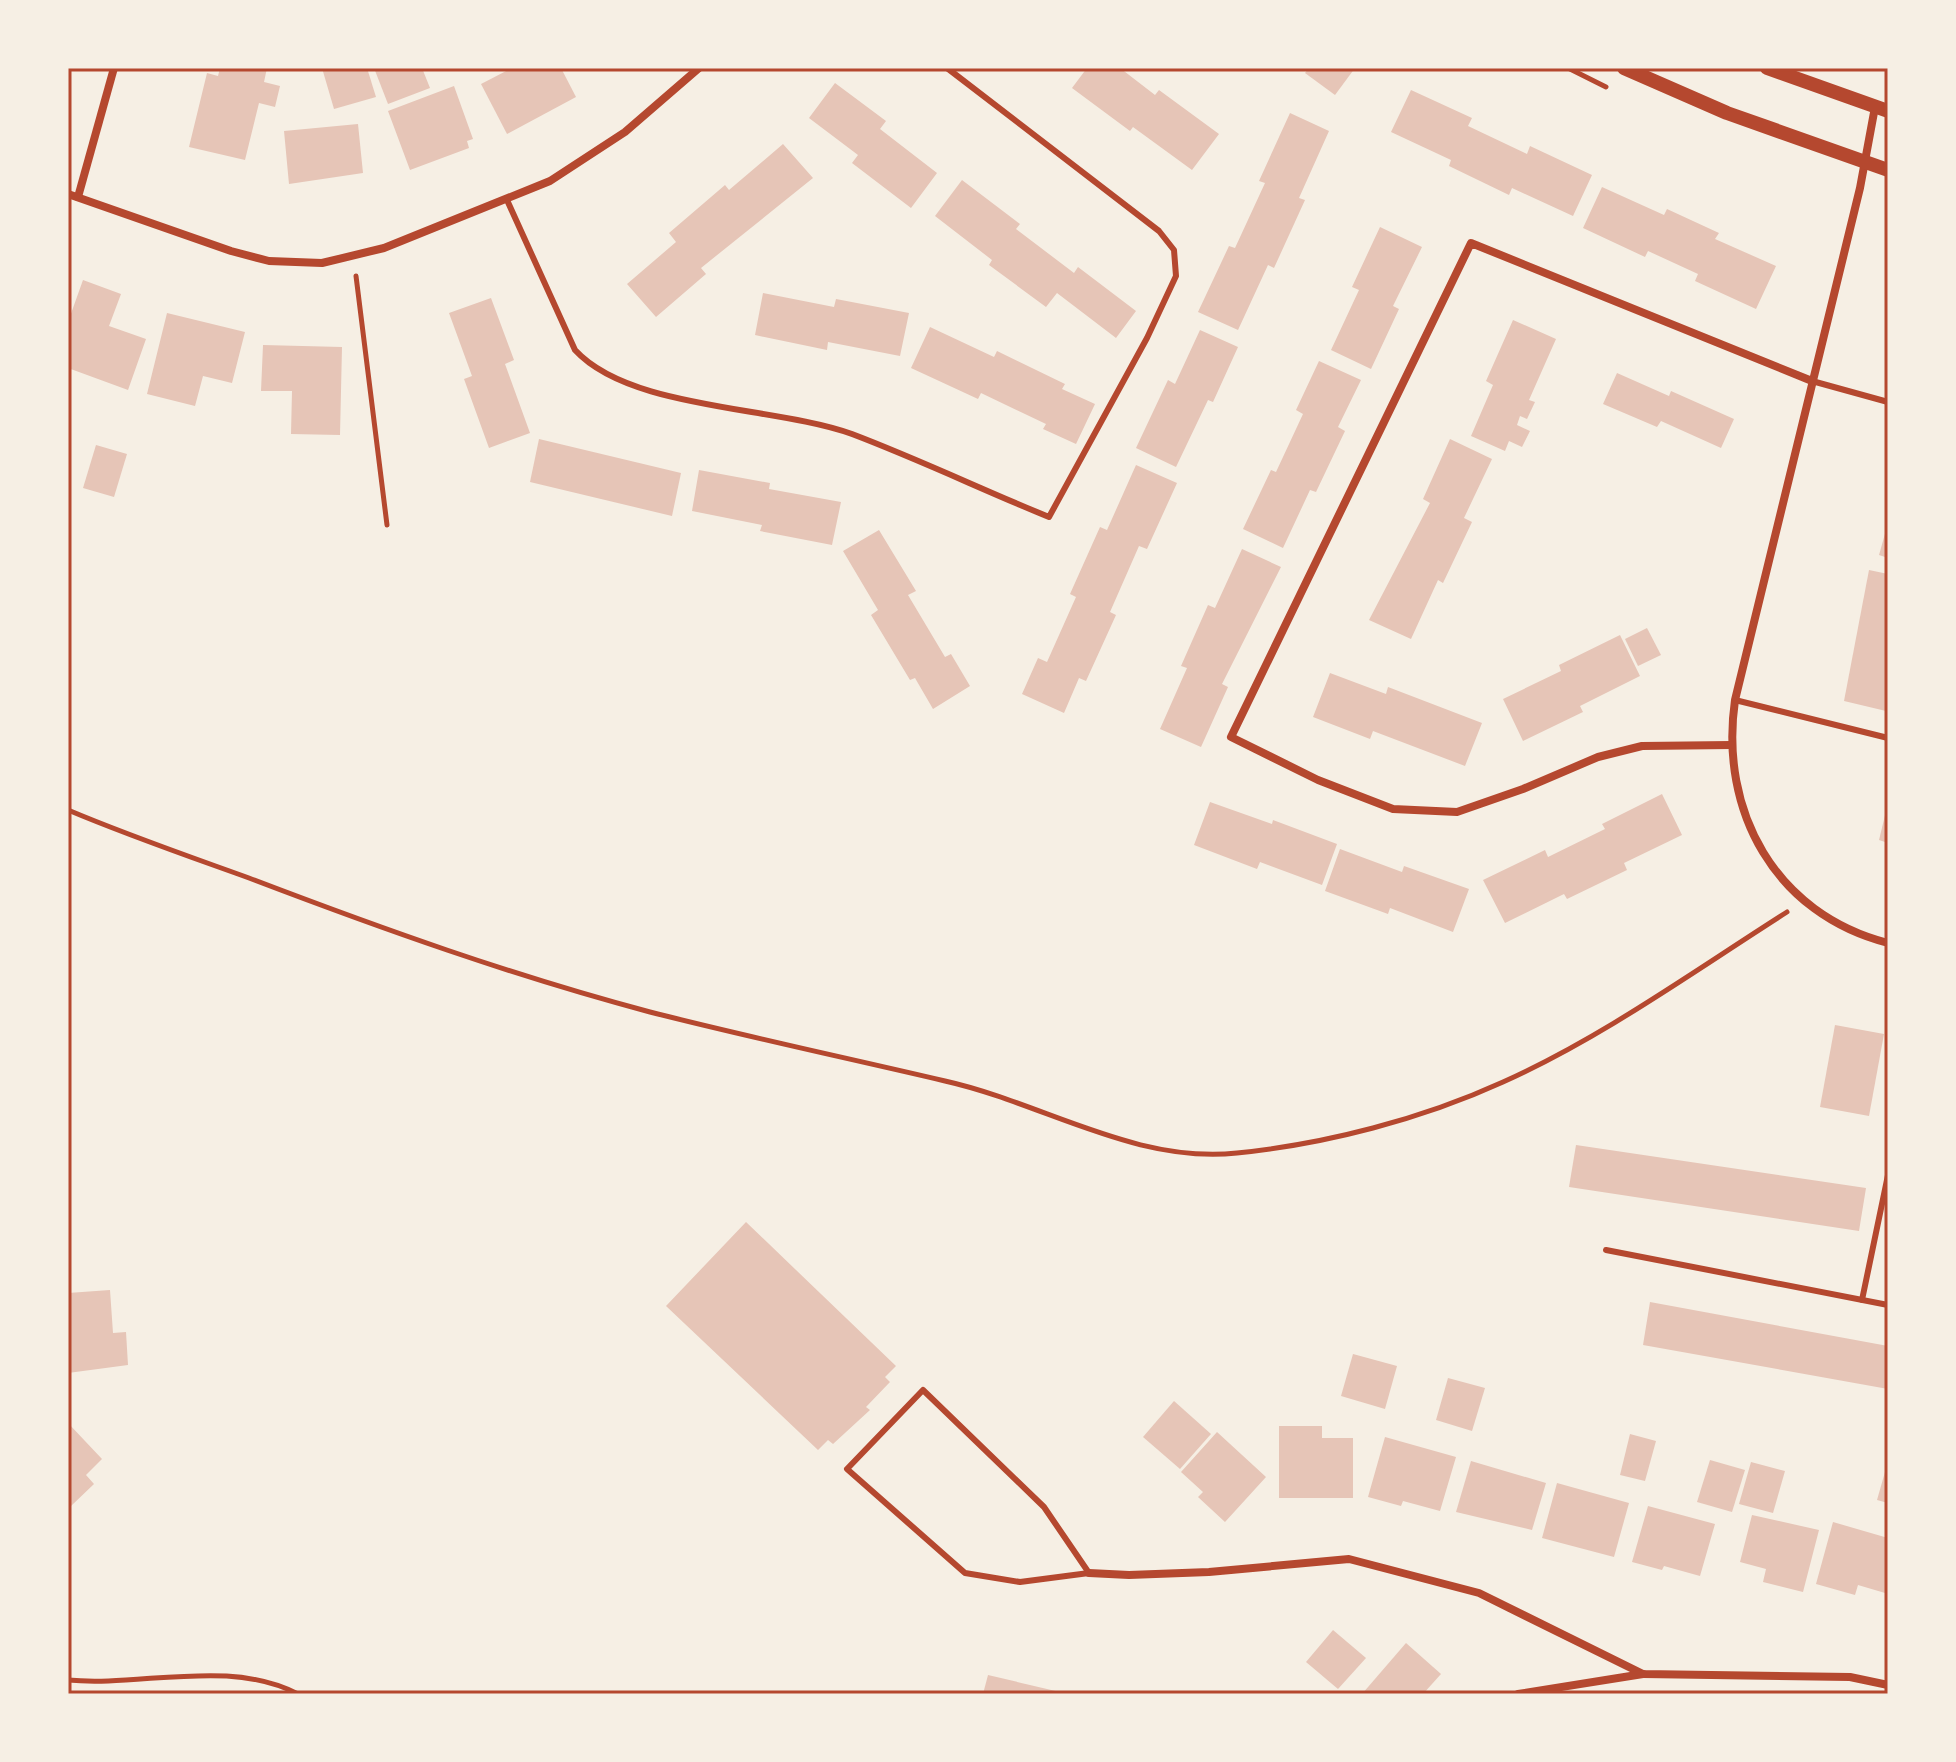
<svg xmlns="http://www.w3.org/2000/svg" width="1956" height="1762" font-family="Barlow,sans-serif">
  <rect width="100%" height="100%" fill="#f6efe4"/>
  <g fill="#e6c5b7">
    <polygon points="220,68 267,68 264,82 280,86 275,107 259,103 245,160 189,147 207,73 218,76"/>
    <polygon points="322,68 367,68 376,97 334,109"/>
    <polygon points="374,68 422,68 430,88 388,104"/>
    <polygon points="512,68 561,68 576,97 507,134 481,84"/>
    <polygon points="1087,68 1120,68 1155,95 1159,90 1219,134 1192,170 1133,127 1130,131 1072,88"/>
    <polygon points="1309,68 1355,68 1335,95 1305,73"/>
    <polygon points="835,83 886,121 880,129 937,173 911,208 852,163 858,155 809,118"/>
    <polygon points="454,86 473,139 467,141 469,148 410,170 388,111"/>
    <polygon points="1411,90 1472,118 1468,126 1527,154 1530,146 1592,175 1573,216 1512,188 1509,195 1449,166 1451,160 1391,132"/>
    <polygon points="1290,113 1329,131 1299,198 1305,200 1274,268 1268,265 1238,330 1198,312 1229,246 1235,248 1265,183 1259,181"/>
    <polygon points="358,124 363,173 289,184 284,131"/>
    <polygon points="783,144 813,178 701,268 706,274 656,317 627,284 676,242 669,233 725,185 729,190"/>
    <polygon points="962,180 1020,224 1016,229 1074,273 1078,267 1136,311 1116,338 1057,293 1046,307 989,265 992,260 935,216"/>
    <polygon points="1602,187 1664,215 1667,209 1719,233 1715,239 1776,266 1756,309 1695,281 1698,274 1648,251 1645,257 1583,228"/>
    <polygon points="1380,227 1422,247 1393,306 1399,309 1371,369 1331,350 1359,290 1352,287"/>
    <polygon points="83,280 121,294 109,326 146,339 128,390 68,368 68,322"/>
    <polygon points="763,293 834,307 836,299 909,313 900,356 828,342 827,350 755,335"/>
    <polygon points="491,298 514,360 505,364 530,433 489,448 464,379 472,376 449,313"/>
    <polygon points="167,313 245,332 232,383 203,376 195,406 147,394"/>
    <polygon points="1513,320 1556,339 1529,400 1535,402 1527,419 1520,416 1517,425 1530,431 1522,447 1509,441 1505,451 1471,436 1493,385 1486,381"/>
    <polygon points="930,327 994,357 997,351 1065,384 1062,389 1095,404 1076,444 1043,429 1046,424 981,393 978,399 911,368"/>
    <polygon points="1200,330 1238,347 1213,402 1208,400 1176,467 1136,448 1168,380 1175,384"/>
    <polygon points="263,345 342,347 340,435 291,434 292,391 261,391"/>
    <polygon points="1319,361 1361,380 1338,427 1345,431 1316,492 1310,490 1283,548 1243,529 1271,470 1276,472 1303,414 1296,410"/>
    <polygon points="1617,373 1669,396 1671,391 1734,419 1721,448 1661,421 1657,427 1603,404"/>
    <polygon points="539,439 681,473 672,516 530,482"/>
    <polygon points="1450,439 1492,459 1464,518 1472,522 1443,583 1438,580 1411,639 1369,620 1430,503 1423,499"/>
    <polygon points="96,445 127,454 114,497 83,488"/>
    <polygon points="1136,465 1177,483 1147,549 1139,546 1110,612 1116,615 1086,681 1079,678 1064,713 1022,694 1038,658 1047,662 1076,597 1070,594 1100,527 1107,530"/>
    <polygon points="699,470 770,483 769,489 841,502 832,545 760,531 762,525 692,511"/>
    <polygon points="1888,523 1888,558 1879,555"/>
    <polygon points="879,530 916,591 908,595 945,657 951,654 970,686 933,709 915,678 910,680 871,615 878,610 843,551"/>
    <polygon points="1242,549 1281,567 1222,684 1228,687 1201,747 1160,729 1187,668 1181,666 1208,605 1215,608"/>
    <polygon points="1869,570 1888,574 1886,711 1844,701"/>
    <polygon points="1647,628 1661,655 1638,666 1625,639"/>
    <polygon points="1620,635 1640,676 1580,706 1583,712 1523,741 1503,699 1561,671 1559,665"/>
    <polygon points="1330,673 1386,694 1388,687 1482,723 1465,766 1373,731 1370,739 1313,717"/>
    <polygon points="1662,794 1682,835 1624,863 1627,870 1567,899 1564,894 1505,923 1483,880 1545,850 1548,857 1605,829 1602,824"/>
    <polygon points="1210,802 1272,824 1273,820 1337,844 1322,885 1260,862 1257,869 1194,845"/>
    <polygon points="1887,807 1888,807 1888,843 1879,840"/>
    <polygon points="1340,849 1402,872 1404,866 1469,889 1453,932 1390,908 1388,914 1325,891"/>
    <polygon points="1835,1025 1884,1034 1869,1116 1820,1107"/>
    <polygon points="1576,1145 1866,1188 1859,1231 1569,1187"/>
    <polygon points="746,1222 896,1366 885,1377 890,1382 866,1407 870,1410 833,1444 828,1440 818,1450 666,1306"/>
    <polygon points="110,1290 113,1333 126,1332 128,1365 68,1373 68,1293"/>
    <polygon points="1650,1302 1888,1346 1888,1389 1643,1345"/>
    <polygon points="1353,1354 1397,1366 1385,1409 1341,1396"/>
    <polygon points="1448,1378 1485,1388 1472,1431 1436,1420"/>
    <polygon points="1174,1401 1211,1434 1180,1469 1143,1437"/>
    <polygon points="68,1423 102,1459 86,1475 94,1484 71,1506"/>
    <polygon points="1279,1426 1322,1426 1322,1438 1353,1438 1353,1498 1279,1498"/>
    <polygon points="1217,1432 1266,1477 1225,1522 1198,1497 1203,1492 1181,1472"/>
    <polygon points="1630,1434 1656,1441 1645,1481 1620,1475"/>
    <polygon points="1385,1437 1456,1457 1440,1511 1403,1501 1401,1506 1368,1497"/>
    <polygon points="1710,1460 1745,1470 1732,1512 1697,1502"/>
    <polygon points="1471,1461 1546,1483 1532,1530 1456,1512"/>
    <polygon points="1751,1462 1785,1471 1773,1513 1739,1504"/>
    <polygon points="1887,1465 1888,1465 1888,1503 1877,1500"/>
    <polygon points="1557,1483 1629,1503 1614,1557 1542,1538"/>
    <polygon points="1648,1506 1715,1524 1700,1576 1664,1566 1662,1570 1632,1562"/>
    <polygon points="1752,1515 1819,1530 1803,1592 1763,1582 1766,1569 1740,1562"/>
    <polygon points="1833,1522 1888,1538 1885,1593 1858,1585 1855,1595 1816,1584"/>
    <polygon points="1333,1630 1366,1658 1338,1689 1306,1662"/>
    <polygon points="1406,1643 1441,1674 1423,1694 1362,1694"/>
    <polygon points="988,1675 1064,1693 1064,1694 983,1694"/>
  </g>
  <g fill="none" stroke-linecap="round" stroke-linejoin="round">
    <g stroke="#b5482f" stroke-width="5">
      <polyline points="1568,68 1606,87"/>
      <polyline points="356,276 387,525"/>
      <path d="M68,810C127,835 188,856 249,878C380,928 514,976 650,1012C748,1037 847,1058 945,1081C1043,1103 1135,1164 1237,1153C1326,1144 1422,1119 1503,1082C1603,1037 1694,971 1787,912"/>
      <path d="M68,1680C142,1687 229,1658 298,1694"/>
    </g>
    <g stroke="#b5482f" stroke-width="6">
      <path d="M507,200L575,350C630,410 775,406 852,434C918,459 983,490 1049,517L1147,338L1176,276L1174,250L1159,231L947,68"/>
      <polyline points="1812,381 1888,402"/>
      <polyline points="1735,700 1888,738"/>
      <polyline points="1606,1250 1888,1305"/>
      <polyline points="1862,1300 1888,1175"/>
      <polygon points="923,1390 1044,1507 1089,1573 1020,1582 965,1573 847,1469"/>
    </g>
    <g stroke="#b5482f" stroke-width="8">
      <path d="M1875,107L1860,188L1735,700C1719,811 1775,914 1888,943"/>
      <polyline points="68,194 231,251 269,261 322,263 384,248 550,181 625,132 699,68"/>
      <polyline points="78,197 114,68"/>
      <polyline points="1731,745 1642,746 1598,757 1523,789 1457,812 1393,809 1318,780 1231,737 1471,243 1812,381"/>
      <polyline points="1089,1573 1129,1575 1209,1572 1349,1559 1479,1593 1643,1674 1850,1677 1888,1685"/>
      <polyline points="1518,1694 1643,1674"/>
    </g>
    <g stroke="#b5482f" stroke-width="14">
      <polyline points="1624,68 1727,113 1888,170"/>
      <polyline points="1767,68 1888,111"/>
    </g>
  </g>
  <rect width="1956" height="1762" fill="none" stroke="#f6efe4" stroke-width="140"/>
  <rect x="70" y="70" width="1816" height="1622" fill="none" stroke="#b5482f" stroke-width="3"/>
</svg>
